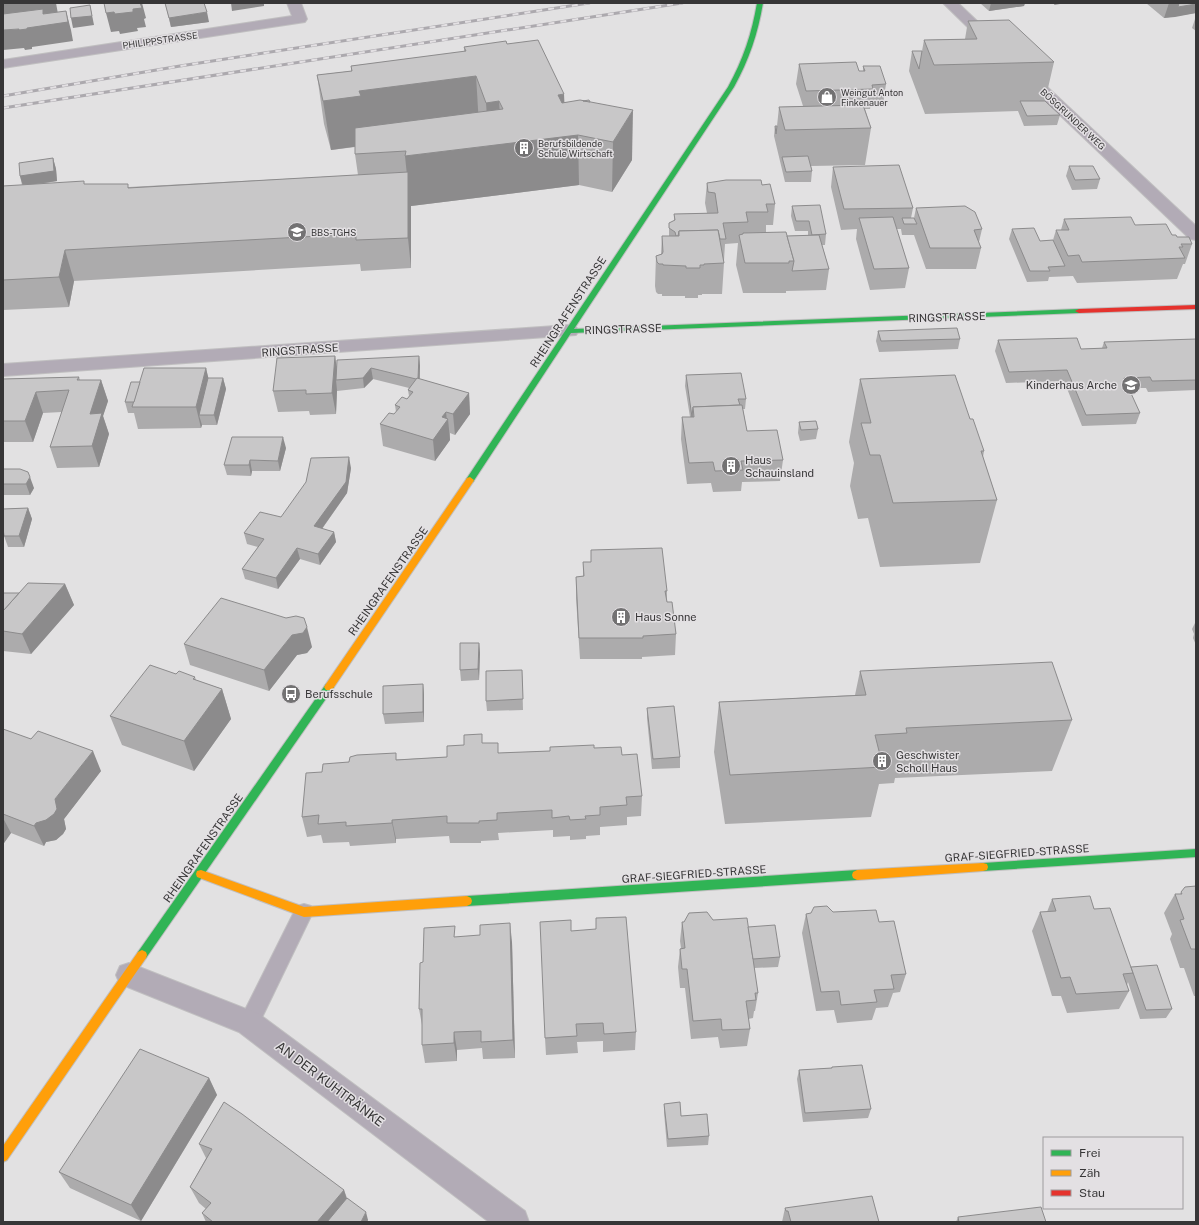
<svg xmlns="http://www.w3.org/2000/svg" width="1199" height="1225" font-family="'Public Sans',sans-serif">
  <rect width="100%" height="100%" fill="#e2e1e2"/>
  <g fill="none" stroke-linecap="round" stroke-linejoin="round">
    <g stroke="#c0bfc0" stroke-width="2">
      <polygon id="lane" points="304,904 311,906 313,912 256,1030 249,1032 242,1030 239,1023 242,1016 297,906"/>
    </g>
    <g stroke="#c0bfc0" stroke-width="2">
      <g id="street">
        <polygon points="287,3 301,3 307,19 305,22 3,68 3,60 292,16"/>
        <polygon points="943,3 958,3 996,39 998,42 996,45 991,46 986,45"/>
        <polygon points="1025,70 1030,71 1196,226 1196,240 1190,239 1020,77 1018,74 1020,71"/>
        <polygon points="570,325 576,327 579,331 576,335 3,376 3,364"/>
        <polygon points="129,963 259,1014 525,1211 529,1222 489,1222 239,1032 120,984 116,975 120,966"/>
      </g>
    </g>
    <g stroke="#c0bfc0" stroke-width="2">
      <g id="fast">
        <path d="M757,3H763C758,33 749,60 734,87L574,329L1079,309L1083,311L1079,313L571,333L473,482H467L466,480L467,478L728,87C743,60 752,33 757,3Z"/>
        <polygon points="329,683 332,684 334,687 332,690 146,958 142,960 138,958 137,955 138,952 326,684"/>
        <polygon points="1196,849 1196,857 983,871 979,870 978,867 979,864 983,863"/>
        <polygon points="857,870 861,872 862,875 861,878 857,880 467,906 463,904 462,901 463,898 467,896"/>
      </g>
    </g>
    <g stroke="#c0bfc0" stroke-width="2">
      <g id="slow">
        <polygon points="470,477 474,480 473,482 332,690 326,690 324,687 326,684 467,478"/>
        <polygon points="983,863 987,864 988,867 987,870 983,871 857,880 853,878 852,875 853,872 857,870"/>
        <polygon points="201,870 304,907 467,896 471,898 472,901 471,904 467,906 304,917 197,877 196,874 197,871"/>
        <polygon points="142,950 146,952 147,955 146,958 7,1160 3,1162 3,1146 138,952"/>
      </g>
    </g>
    <g stroke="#c0bfc0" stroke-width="2">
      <polygon id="jam" points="1196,305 1196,309 1079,313 1075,311 1079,309"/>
    </g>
    <use href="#lane" fill="#b2abb6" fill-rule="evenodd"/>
    <use href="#street" fill="#b2abb6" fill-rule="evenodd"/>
    <use href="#fast" fill="#30b455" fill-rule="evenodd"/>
    <use href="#slow" fill="#ff9f0a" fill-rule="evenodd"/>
    <use href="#jam" fill="#e5322d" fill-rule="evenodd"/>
    <g stroke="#aca9ae" stroke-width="3">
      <g id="rail">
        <polyline points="3,96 180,66 589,3"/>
        <polyline points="3,108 682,3"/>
      </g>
    </g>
    <use href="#rail" stroke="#e3e0e3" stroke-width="2" stroke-dasharray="6" stroke-linecap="butt"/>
  </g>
  <g fill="#acabac">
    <polygon points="165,3 209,22 171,27"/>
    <polygon points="980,3 1025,3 1024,6 989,11"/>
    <polygon points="1146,3 1196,3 1196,13 1164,18"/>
    <polygon points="1196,16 1196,31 1192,28"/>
    <polygon points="968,21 1054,62 1045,101 1060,115 1057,125 1024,126 1018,111 925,114 909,71 912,51 922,51 924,40 965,39"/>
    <polygon points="507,44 564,102 590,102 632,160 612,192 579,185 411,206 411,268 361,271 360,264 74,281 69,307 3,310 3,186 22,185 20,176 53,158 56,169 57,181 41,184 85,184 129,187 358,175 355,154 355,147 331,150 324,124 317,75 351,71 351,66 464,52 464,47"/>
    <polygon points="799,64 859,71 863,71 863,66 886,84 883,104 871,105 870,109 865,109 871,128 865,165 811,166 812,171 811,182 785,182 774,136 775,126 777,126 779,107 803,106 796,84"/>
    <polygon points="1069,166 1100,179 1097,189 1072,190 1066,176"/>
    <polygon points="833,167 913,208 911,218 914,218 916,208 982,229 979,242 981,248 976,269 926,269 914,235 902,235 901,229 896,229 909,268 905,288 870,290 856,239 857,229 841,230 831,187"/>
    <polygon points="707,183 762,185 775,204 773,225 766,225 766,232 787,236 808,235 808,231 795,231 791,216 792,206 826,234 825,245 822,245 829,269 826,290 786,291 786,293 743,293 736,265 738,243 725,244 724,260 723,260 724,263 722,294 702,294 702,295 698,295 698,298 685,298 685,296 662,296 662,294 658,294 656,292 655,286 656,256 661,254 662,236 669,236 669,223 674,221 674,214 711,213 707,213 705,203"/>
    <polygon points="1064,219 1135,225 1172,235 1192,244 1185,264 1183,264 1177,279 1077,283 1073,276 1049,277 1048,281 1027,282 1009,239 1012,229 1040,241 1053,240 1056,230 1061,230"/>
    <polygon points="878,331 960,339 958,349 879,352 876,341"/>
    <polygon points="1196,339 1196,390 1148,392 1146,388 1128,388 1140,413 1136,424 1082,426 1064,381 1006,383 995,351 998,340 1081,349 1102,348 1104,342"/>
    <polygon points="335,356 336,366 419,356 420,366 420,379 469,393 470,414 455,435 450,433 450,440 435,461 383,446 380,424 394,414 396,412 395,405 407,399 409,396 408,390 409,388 373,379 364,388 337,391 337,390 336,414 310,415 309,411 278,412 273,391"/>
    <polygon points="206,368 208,378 223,378 226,389 217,425 202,425 201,428 138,429 134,413 128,413 125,402 140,382"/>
    <polygon points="686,375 746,399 745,409 743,409 747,431 783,460 780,481 742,482 741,491 713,492 711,483 687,484 681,439 682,417 690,417 685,386"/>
    <polygon points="79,377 80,380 101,380 108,401 103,416 109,434 99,467 57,468 50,447 62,412 43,413 33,442 3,442 3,379"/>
    <polygon points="860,379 970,419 984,451 983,457 997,500 980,563 880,567 868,518 858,519 850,486 854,463 849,442"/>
    <polygon points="799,422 818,429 816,439 800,441 798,433"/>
    <polygon points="286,448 280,471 252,471 251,476 227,475 224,465"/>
    <polygon points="351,468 347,493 322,529 334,532 336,542 320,565 300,559 278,589 245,579 242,569 258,547 247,544 244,533 281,517"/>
    <polygon points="3,469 34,488 30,495 3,495"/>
    <polygon points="28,508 32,519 24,547 8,547 3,533 3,509"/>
    <polygon points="591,550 667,591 667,602 676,634 675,655 642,657 642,659 580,659 576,598 576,577 583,576 583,562 591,562"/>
    <polygon points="65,584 74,605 31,654 3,651 3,593 19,593"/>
    <polygon points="1196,621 1196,645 1193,638 1194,634 1192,629"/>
    <polygon points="479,643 480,653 479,680 461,681 460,670"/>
    <polygon points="184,644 312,647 307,653 297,655 269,691 190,665"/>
    <polygon points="522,670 523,710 487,711 486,701"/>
    <polygon points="860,671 1072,720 1052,771 895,778 894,783 879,784 871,817 725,824 714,752 719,702 855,695"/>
    <polygon points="176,674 195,677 196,680 222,689 231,719 194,771 122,745 110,716"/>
    <polygon points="423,684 424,695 424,722 385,724 383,714"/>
    <polygon points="647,708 680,757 680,768 652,769 647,718"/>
    <polygon points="3,729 101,771 64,819 66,829 63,834 56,840 46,842 44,846 11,833 4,843 3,842"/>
    <polygon points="483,743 499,753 550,751 594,748 622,755 642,796 641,816 627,817 627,825 600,827 600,835 586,836 586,839 570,840 570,836 553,837 553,830 498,833 499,840 481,841 481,843 450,843 449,836 396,839 396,843 350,846 349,842 323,843 321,835 307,837 302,817 322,772 349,762 447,757"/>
    <polygon points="1196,886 1196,996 1194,996 1184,968 1180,968 1170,939 1172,934 1164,913 1175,894 1180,894 1185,887"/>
    <polygon points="1052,899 1094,909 1131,967 1172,1009 1166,1018 1140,1019 1128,982 1127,985 1129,991 1119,1009 1067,1013 1061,996 1052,996 1032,931 1040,912 1047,912"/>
    <polygon points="833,912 879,922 906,974 900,992 893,993 888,1007 876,1008 872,1020 837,1023 834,1010 816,1011 802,933 806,914"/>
    <polygon points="713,920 748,927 780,957 778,967 754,968 758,993 755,1011 754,1011 753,1018 748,1019 750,1029 747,1046 720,1048 718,1037 691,1039 685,988 680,988 678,967 680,949 681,948 680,941 682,922"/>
    <polygon points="571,931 636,1032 635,1050 603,1052 603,1041 577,1042 578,1053 546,1055 545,1038"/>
    <polygon points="456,937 512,942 515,1058 483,1059 482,1048 457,1050 457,1061 425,1063 422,1045 422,1025 419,1009 423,962"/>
    <polygon points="832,1067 871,1109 868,1118 803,1122 797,1079 799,1070 831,1068"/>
    <polygon points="209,1078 217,1095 141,1221 70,1188 59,1172"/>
    <polygon points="664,1104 709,1136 708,1145 667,1147 664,1112"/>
    <polygon points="199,1144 344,1190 347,1198 368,1220 367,1222 206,1222 202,1213 206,1209 199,1203 190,1187 206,1158"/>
    <polygon points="785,1208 879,1222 782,1222"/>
    <polygon points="958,1217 1046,1222 956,1222"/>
  </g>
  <g fill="#8c8b8c">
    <polygon points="3,3 56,3 58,14 66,11 71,30 73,41 32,47 32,49 25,50 24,48 3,50 3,30 19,29 27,29 3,15"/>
    <polygon points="140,3 142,3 146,18 144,19 146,27 137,28 138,31 120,34 119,31 111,32 106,13 133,9"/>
    <polygon points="231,3 264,3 264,6 232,11"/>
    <polygon points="991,3 1025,3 1024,6 989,11"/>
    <polygon points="1055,3 1066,3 1054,5"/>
    <polygon points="1169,3 1196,4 1196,13 1175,17 1177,7 1175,17 1164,18"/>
    <polygon points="90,5 94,25 73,28 71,18"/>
    <polygon points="207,12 209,22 171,27 169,18"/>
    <polygon points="476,76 479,125 367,145 331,150 323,101 359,91"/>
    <polygon points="564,94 565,115 578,135 579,185 411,206 411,268 408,238 408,185 405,156 489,146 486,103 499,101 502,144 558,95"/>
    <polygon points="633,110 632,160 612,192 613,142"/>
    <polygon points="53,158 56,169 57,181 23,186 20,176"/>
    <polygon points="65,250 74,281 69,307 59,277"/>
    <polygon points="335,356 338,376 336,380 337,390 336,414 332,393"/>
    <polygon points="419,356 420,366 419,390 418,380"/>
    <polygon points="206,368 211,389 199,415 202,425 201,428 196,407"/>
    <polygon points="371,368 373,379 364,388 363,378"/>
    <polygon points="223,378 226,389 217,425 214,415"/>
    <polygon points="101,380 108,401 103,416 109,434 99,467 92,446 90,414"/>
    <polygon points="36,392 43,413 33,442 25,421"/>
    <polygon points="469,393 470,414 455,435 453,414"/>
    <polygon points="446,412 447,421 448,419 450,440 435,461 433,440 442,417"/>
    <polygon points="283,437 286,448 280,471 278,461"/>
    <polygon points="349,457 351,468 347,493 316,537 314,526"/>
    <polygon points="250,460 252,471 251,476 249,465"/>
    <polygon points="30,477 34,488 30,495 26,484"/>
    <polygon points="28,508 32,519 24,547 19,536"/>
    <polygon points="334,532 336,542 320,565 318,554"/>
    <polygon points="297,548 300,559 278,589 276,578"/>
    <polygon points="65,584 74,605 31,654 22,634"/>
    <polygon points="307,627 312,647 307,653 297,655 269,691 264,670 292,635"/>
    <polygon points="479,643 480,653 479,680 478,669"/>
    <polygon points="423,684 424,695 424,722 423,712"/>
    <polygon points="222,689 231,719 194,771 184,741"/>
    <polygon points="93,751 101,771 64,819 66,829 63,834 56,840 46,842 44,846 34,826"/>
    <polygon points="3,818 11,833 4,843 3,841"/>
    <polygon points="392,820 396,839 396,843 392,823"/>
    <polygon points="510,923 512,942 515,1058 513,1040"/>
    <polygon points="454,1032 457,1050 457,1061 454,1043"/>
    <polygon points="209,1078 217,1095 141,1221 131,1205"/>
    <polygon points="344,1190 349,1206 336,1222 317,1222"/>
    <polygon points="366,1212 368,1220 367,1222 361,1222"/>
  </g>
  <g fill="#c8c7c8" stroke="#8c8b8c">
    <polygon points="104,3 140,3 142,8 133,9 133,12 115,14 114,12 106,13"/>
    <polygon points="165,3 204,3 207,12 169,18"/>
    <polygon points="1179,3 1196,3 1196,4 1178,7"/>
    <polygon points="90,5 92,16 71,18 70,8"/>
    <polygon points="43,9 43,14 66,11 68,22 27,28 27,29 19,30 19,29 3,30 3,14"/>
    <polygon points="1009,20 1054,62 934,65 924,40 977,39 968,21"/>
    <polygon points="538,40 564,94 558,95 562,103 580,100 633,110 613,142 578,135 405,156 406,151 355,154 355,128 503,109 499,101 486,103 476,76 359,91 361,96 323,101 317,75 352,71 351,66 466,51 464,47 506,41 507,44"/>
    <polygon points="912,51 922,51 919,69"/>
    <polygon points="856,62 859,71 865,71 863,66 880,66 886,84 872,85 873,89 806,91 799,64"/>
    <polygon points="589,100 590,102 583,101"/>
    <polygon points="1020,101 1045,101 1060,115 1027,116"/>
    <polygon points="863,105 871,128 785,130 779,107"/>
    <polygon points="775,126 777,126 776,134"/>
    <polygon points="808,156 812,171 786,172 782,157"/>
    <polygon points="53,158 54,171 20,176 19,163"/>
    <polygon points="899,165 913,208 844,209 833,167"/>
    <polygon points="1069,166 1093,166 1100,179 1075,180"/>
    <polygon points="408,172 408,238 356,240 356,234 65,250 59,277 3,280 3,186 84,181 84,184 128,184 128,188"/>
    <polygon points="726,180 761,180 762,185 770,184 775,204 766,204 768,212 746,212 748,222 723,223 726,239 720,239 718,230 679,231 678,236 676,236 675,232 669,228 669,223 675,220 674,214 718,213 715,193 708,192 707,183"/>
    <polygon points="820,205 826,234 812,235 809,221 796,221 792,206"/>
    <polygon points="965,206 975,212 982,229 974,230 981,248 930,248 916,208"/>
    <polygon points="893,217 909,268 874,269 859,218"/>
    <polygon points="1131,217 1135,225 1166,224 1172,235 1176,235 1177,237 1189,237 1192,244 1181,244 1183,247 1179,247 1185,258 1082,262 1079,255 1068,256 1056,230 1069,230 1064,219"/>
    <polygon points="902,218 914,218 917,224 904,224"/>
    <polygon points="1034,228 1040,241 1053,240 1065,266 1048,267 1050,271 1030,271 1012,229"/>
    <polygon points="718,230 724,263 704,264 704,265 700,265 700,268 686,268 686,266 663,265 663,264 659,264 657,262 656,256 662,254 663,252 662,236 679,236 679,231"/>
    <polygon points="786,232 794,261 789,261 789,263 745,263 739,235 743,234 743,233"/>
    <polygon points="819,235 829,269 792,271 794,261 787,236"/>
    <polygon points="957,328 960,339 881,341 878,331"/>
    <polygon points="1077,338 1081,349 1107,348 1104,342 1196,339 1196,380 1152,381 1150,377 1124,378 1140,413 1086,415 1067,370 1009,372 998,340"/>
    <polygon points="335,356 332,393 306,394 306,390 273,391 277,358"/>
    <polygon points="419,356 418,379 417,378 416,379 371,368 363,378 336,380 337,360"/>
    <polygon points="144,368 206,368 196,407 132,407"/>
    <polygon points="741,373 746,399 738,399 740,405 693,407 692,417 686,375"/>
    <polygon points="955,375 970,419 973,419 984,451 981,451 997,500 893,503 880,455 870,455 861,423 871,423 860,379"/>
    <polygon points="79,377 77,380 101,380 90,414 102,413 92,446 50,447 69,390 36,392 25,421 3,421 3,379"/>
    <polygon points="208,378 223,378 214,415 199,415"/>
    <polygon points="417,378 469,393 453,414 446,412 442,417 448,419 433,440 380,424 389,413 394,414 400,407 395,405 402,397 407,399 413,392 408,390"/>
    <polygon points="131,382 140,382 134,402 125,402"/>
    <polygon points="742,405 747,431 777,430 783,460 741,461 743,470 715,471 713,462 689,463 682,417 694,417 693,407"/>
    <polygon points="816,421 818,429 801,430 799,422"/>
    <polygon points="232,437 283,437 278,461 250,460 249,465 224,465"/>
    <polygon points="349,457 346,482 314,526 334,532 318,554 297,548 276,578 242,569 264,539 244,533 260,512 281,517 306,482 311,458"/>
    <polygon points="3,469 20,469 28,472 30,477 26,484 3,484"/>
    <polygon points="28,508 19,536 4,536 3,528 3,509"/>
    <polygon points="662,548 667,591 665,591 667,602 672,602 676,634 643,636 643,638 579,638 576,577 584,576 583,562 591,562 591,550"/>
    <polygon points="28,583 65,584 22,634 3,631 3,611"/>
    <polygon points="3,593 19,593 3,611"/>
    <polygon points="221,598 286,618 296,616 304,618 307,627 303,633 292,635 264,670 184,644"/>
    <polygon points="460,643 479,643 478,669 460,670"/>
    <polygon points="1052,662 1072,720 906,728 907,733 875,735 883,767 730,775 719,702 866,695 860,671"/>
    <polygon points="150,665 176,674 179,671 195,677 193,679 222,689 184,741 110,716"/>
    <polygon points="522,670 523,699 486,701 486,671"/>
    <polygon points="423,684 423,712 383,714 383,686"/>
    <polygon points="674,706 680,757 653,759 647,708"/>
    <polygon points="3,729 31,739 38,731 93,751 55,799 57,809 54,814 46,820 36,823 34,826 3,814"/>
    <polygon points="482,734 482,743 498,743 498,753 550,751 550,747 594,745 594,748 621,747 622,755 637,754 642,796 626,797 627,805 600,807 600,815 585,816 586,819 570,820 569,816 552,818 552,810 497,813 497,820 479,821 479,823 447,823 447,816 392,820 392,823 346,826 346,822 318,824 319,815 302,817 306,773 322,772 323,764 349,762 350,757 357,755 396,753 396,760 447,757 447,746 464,745 464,735"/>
    <polygon points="1196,886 1196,952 1195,949 1191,949 1180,920 1184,919 1175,894 1182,894 1181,892 1185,887"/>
    <polygon points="1090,896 1094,909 1110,908 1133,973 1123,974 1129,991 1076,994 1070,977 1061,978 1040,912 1056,911 1052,899"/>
    <polygon points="827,906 833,912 876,910 879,922 894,921 906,974 891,975 894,989 874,990 877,1002 841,1005 839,991 821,992 806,914 811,913 814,907"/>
    <polygon points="707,912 713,920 747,918 758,993 755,993 756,1000 746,1001 750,1029 722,1030 721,1019 693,1021 687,969 682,969 680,949 685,948 682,922 684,922 689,913"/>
    <polygon points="626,917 636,1032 604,1034 603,1023 576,1024 577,1036 545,1038 540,922 571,920 571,931 596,929 596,918"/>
    <polygon points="510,923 513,1040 481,1042 481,1031 454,1032 454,1043 422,1045 422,1009 419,1009 420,963 423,962 424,928 455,926 454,937 480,935 480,925"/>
    <polygon points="775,925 780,957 753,959 748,927"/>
    <polygon points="1157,965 1172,1009 1146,1010 1131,967"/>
    <polygon points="140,1049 209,1078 131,1205 59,1172"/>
    <polygon points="862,1065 871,1109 805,1113 799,1070 832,1068 832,1067"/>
    <polygon points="224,1102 242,1114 344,1190 317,1222 213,1222 202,1213 211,1203 190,1187 212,1149 199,1144"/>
    <polygon points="680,1102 681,1116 707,1114 709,1136 668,1139 664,1104"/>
    <polygon points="872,1196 879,1222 791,1222 788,1211 786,1211 785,1208"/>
    <polygon points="347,1198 366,1212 361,1222 327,1222"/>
    <polygon points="1041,1207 1046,1222 959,1222 958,1217"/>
  </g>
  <defs>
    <g id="shop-disc" transform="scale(1)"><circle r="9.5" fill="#737273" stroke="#e3e0e3"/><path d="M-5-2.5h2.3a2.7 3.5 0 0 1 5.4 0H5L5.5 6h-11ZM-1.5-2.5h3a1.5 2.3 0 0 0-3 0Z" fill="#fff"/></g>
    <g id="building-disc" transform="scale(1)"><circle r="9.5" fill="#737273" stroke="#e3e0e3"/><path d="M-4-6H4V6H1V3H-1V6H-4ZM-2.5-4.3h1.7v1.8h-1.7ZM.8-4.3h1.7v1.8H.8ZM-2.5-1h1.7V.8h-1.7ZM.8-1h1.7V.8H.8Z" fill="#fff"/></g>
    <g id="school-disc" transform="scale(1)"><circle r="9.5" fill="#737273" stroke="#e3e0e3"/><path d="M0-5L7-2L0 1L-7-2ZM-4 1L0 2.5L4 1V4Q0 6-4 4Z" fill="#fff"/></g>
    <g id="bus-disc" transform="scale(1)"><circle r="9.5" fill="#737273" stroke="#e3e0e3"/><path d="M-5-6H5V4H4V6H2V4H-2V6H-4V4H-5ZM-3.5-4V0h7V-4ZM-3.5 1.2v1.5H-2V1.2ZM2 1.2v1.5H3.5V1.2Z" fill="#fff"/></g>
  </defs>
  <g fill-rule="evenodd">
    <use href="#shop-disc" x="827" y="97"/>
    <use href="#building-disc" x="524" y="148"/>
    <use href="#school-disc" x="297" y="232"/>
    <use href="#school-disc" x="1131" y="385"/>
    <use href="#building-disc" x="731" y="466"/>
    <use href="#building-disc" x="621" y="617"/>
    <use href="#bus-disc" x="291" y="694"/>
    <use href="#building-disc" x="882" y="761"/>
  </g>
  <g text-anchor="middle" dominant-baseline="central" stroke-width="3" stroke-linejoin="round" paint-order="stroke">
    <g font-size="9" fill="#373637" stroke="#e3e0e3">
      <text transform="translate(160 40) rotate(-8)">PHILIPPSTRASSE</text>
      <text transform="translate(1073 119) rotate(43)">BÖSGRUNDER WEG</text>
    </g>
    <g font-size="9" fill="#373637" stroke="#e3e0e3" text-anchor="start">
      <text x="841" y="92">Weingut Anton<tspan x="841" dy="10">Finkenauer</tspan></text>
      <text x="538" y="143">Berufsbildende<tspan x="538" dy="10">Schule Wirtschaft</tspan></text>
      <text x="311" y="232">BBS-TGHS</text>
    </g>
    <g font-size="11" fill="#373637" stroke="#e3e0e3">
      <text transform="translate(568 312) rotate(-57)">RHEINGRAFENSTRASSE</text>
      <text transform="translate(947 317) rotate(-2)">RINGSTRASSE</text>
      <text transform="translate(623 329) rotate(-2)">RINGSTRASSE</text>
      <text transform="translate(300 350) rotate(-4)">RINGSTRASSE</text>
      <text transform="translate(388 581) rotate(-55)">RHEINGRAFENSTRASSE</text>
      <text transform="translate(203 848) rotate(-55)">RHEINGRAFENSTRASSE</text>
      <text transform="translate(1017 853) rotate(-4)">GRAF-SIEGFRIED-STRASSE</text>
      <text transform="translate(694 874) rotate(-4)">GRAF-SIEGFRIED-STRASSE</text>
    </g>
    <g font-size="11" fill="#373637" stroke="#e3e0e3" text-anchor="start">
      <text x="1117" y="385" text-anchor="end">Kinderhaus Arche</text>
      <text x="745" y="460">Haus<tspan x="745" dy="13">Schauinsland</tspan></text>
      <text x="635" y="617">Haus Sonne</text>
      <text x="305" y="694">Berufsschule</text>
      <text x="896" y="755">Geschwister<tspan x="896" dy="13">Scholl Haus</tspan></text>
    </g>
    <g font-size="13" fill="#373637" stroke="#e3e0e3">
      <text transform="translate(330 1084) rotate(37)">AN DER KUHTRÄNKE</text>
    </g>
  </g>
  <rect width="1199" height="1225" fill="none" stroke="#373637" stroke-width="8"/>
  <rect x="1043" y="1137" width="140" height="72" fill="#e3e0e3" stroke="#9e9c9e"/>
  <rect x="1051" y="1150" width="20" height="6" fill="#30b455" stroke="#9e9c9e"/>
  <text x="1079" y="1157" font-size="12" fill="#373637">Frei</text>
  <rect x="1051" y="1170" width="20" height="6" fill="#ff9f0a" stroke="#9e9c9e"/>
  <text x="1079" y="1177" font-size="12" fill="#373637">Zäh</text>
  <rect x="1051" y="1190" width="20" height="6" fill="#e5322d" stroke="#9e9c9e"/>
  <text x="1079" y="1197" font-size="12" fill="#373637">Stau</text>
</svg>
